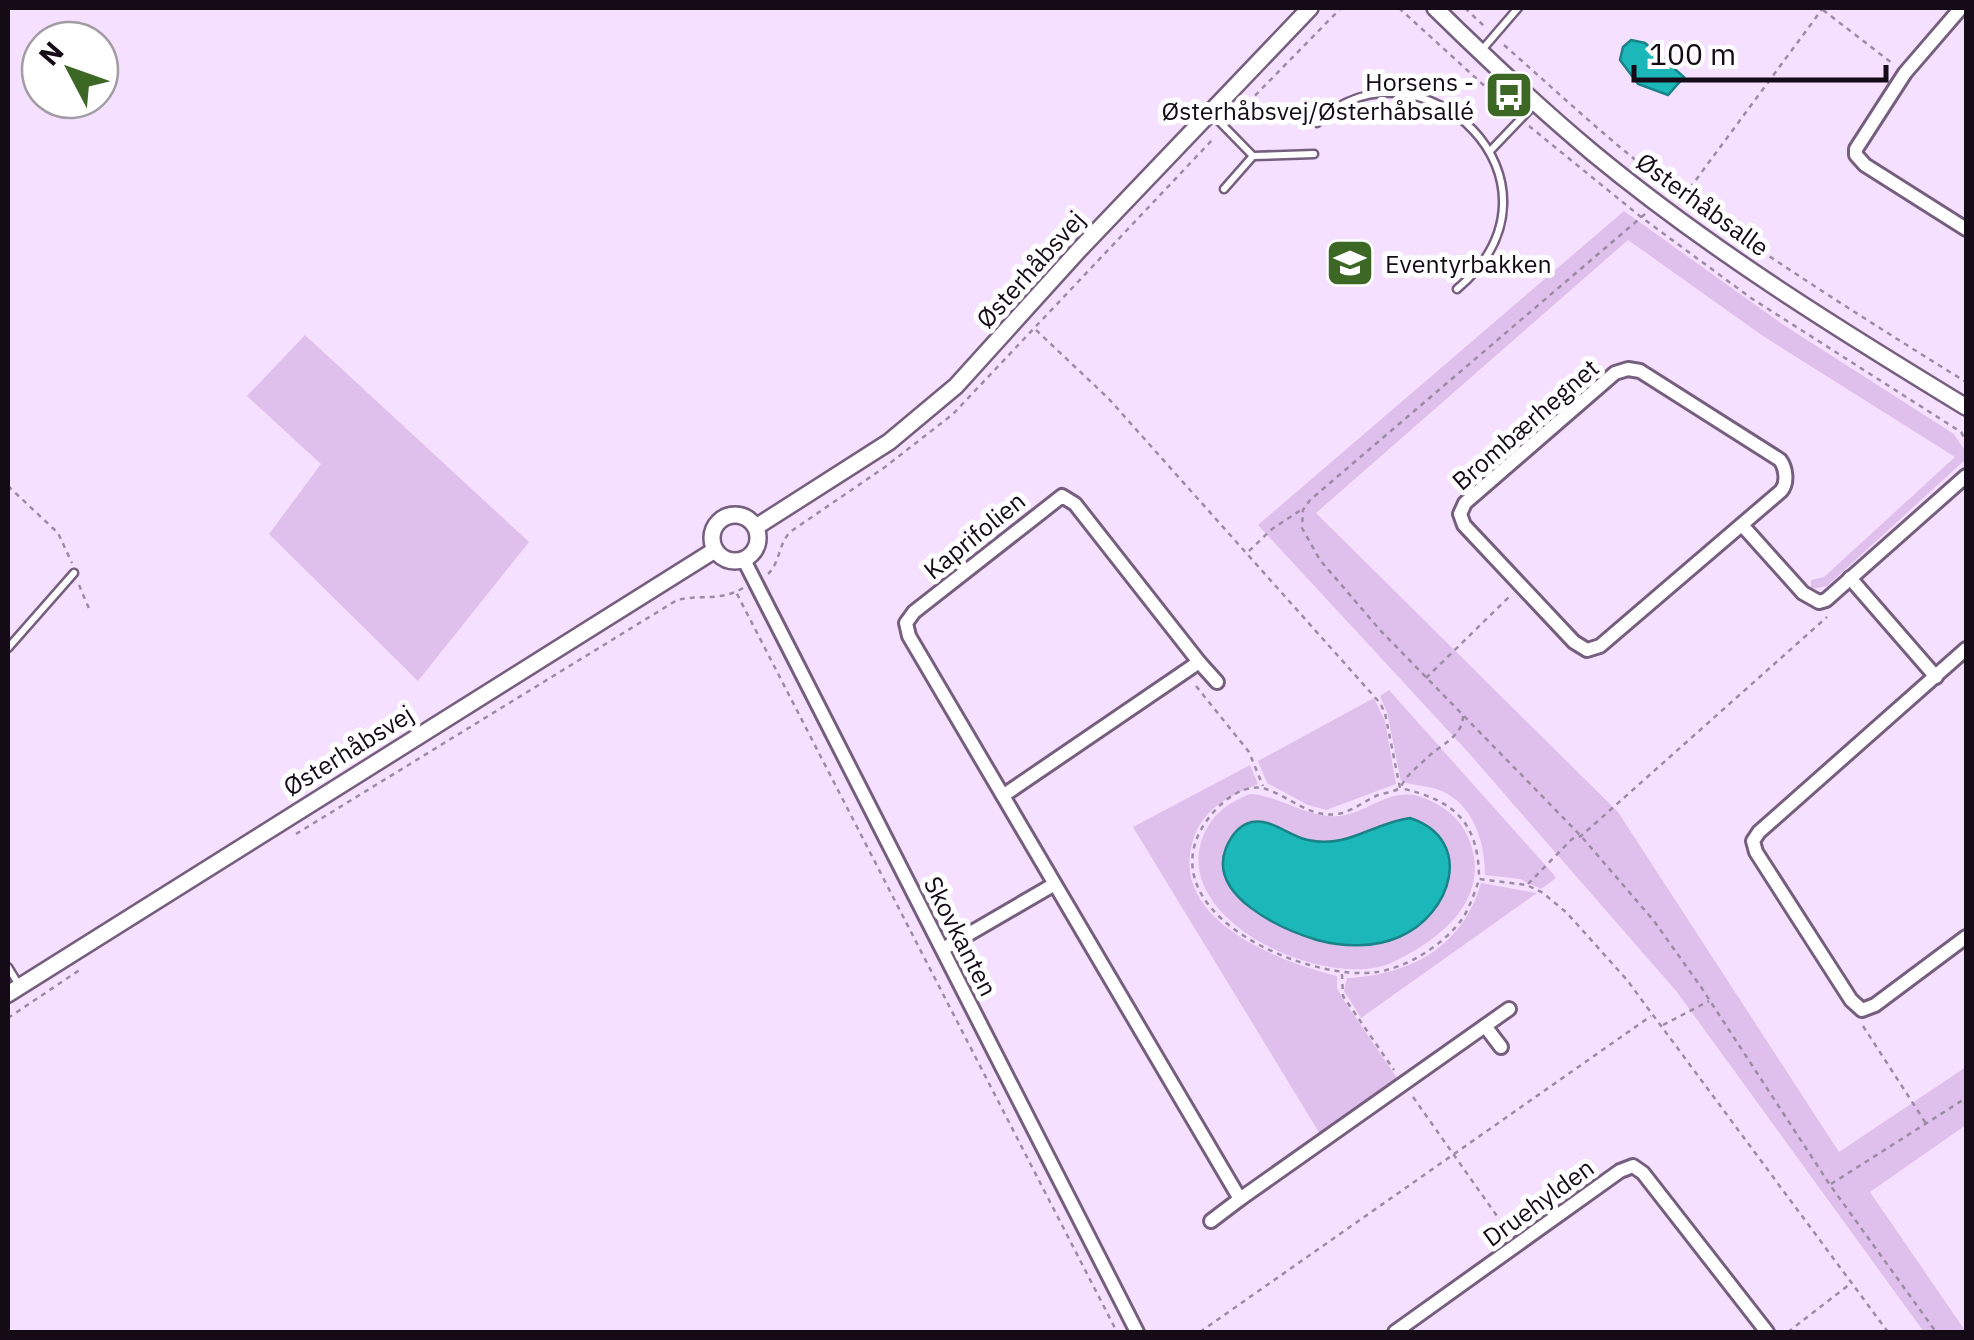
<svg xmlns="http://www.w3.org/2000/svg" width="1974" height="1340" font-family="'IBM Plex Sans',sans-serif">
  <rect width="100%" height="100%" fill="#f6e0ff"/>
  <g fill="#dfbfec" fill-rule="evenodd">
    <polygon points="1624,211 1782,324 1954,434 1966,452 1966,459 1827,586 1811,589 1811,580 1824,577 1955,457 1763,336 1628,240 1316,513 1618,812 1839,1152 1966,1067 1966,1125 1870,1192 1966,1332 1924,1332 1677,992 1467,751 1258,525"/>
    <polygon points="305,335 529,542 418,681 269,534 321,464 247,396"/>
    <path d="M1389,690L1554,875L1556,878L1541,889L1520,879L1485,875C1485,844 1475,809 1446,793C1432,785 1415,787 1401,781L1387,712L1380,696Z"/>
    <polygon points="1374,698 1385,721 1396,784 1326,810 1308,805 1267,783 1258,761"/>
    <path d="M1250,765L1258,784C1227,797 1201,809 1192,844C1171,921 1280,962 1337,976V988L1343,999L1397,1078L1320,1134L1133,827Z"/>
    <path d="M1250,794C1283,796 1310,822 1345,815C1374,809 1392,786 1424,798C1443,805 1460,818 1468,837C1494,898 1441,940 1391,963C1326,991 1173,922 1202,839C1211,815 1227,803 1250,794ZM1256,821C1270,822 1280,830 1293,835C1330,849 1360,839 1393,821L1441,899L1431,914L1412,930L1270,920L1231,888Z"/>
    <path d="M1481,883L1537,893L1361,1018L1344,991L1347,978C1410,975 1463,947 1481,883Z"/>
  </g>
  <g fill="#1bb7b9" stroke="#198388" stroke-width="2.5">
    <polygon points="1631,40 1645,43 1684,77 1668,95 1638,84 1620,60 1623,47"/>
    <path d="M1410,818C1476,840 1451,915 1399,937C1374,948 1343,947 1317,940C1281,929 1207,896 1226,848C1231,836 1238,825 1252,822C1271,818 1289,836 1308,840C1347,849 1373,823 1410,818Z"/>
  </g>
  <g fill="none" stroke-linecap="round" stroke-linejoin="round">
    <g stroke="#765e7f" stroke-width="11">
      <g id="service">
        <polyline points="1481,51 1518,8"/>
        <polyline points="1211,113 1253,156 1314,154"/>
        <path d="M1317,123C1419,27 1584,182 1457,289"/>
        <polyline points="1491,150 1535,104"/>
        <polyline points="1224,189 1253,156"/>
        <polyline points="8,648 74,573"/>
        <polyline points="8,967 19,985"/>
      </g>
    </g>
    <g stroke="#765e7f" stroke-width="18">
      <g id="minor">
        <polyline points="1961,8 1905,73 1856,149 1856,155 1865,165 1966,229"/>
        <path d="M1628,369L1640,371L1780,460C1786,468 1788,483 1781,491L1600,646L1587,650L1574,642L1464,525L1460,514L1465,503L1615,373Z"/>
        <polyline points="1742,525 1803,593 1819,602 1826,600 1966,476"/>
        <polyline points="744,560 1137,1332"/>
        <polyline points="1850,578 1936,677"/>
        <polyline points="1966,649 1759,832 1753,841 1756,852 1851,1000 1862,1010 1875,1005 1966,937"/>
        <polyline points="1199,662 1217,682"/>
        <polyline points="1004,795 1199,662 1075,504 1062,496 914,612 906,623 909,636 1240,1199 1509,1009"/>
        <polyline points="943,949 1053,885"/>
        <polyline points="1485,1026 1501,1047"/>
        <polyline points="1211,1221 1240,1199"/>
        <polyline points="1395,1332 1620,1171 1633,1166 1643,1173 1767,1332"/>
      </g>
    </g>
    <g stroke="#765e7f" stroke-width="20">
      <g id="tertiary">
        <path d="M1435,8C1486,58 1538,107 1593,153C1709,249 1838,329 1966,407"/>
        <circle cx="735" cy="538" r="23"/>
        <polyline points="756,527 889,442 956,386 1079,250 1310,8"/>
        <polyline points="8,994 715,550"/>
      </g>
    </g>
    <g stroke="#9c8ca3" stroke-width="2.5" stroke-dasharray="5 5" stroke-linecap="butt">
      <polyline points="1399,8 1512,111"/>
      <polyline points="1465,8 1484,26"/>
      <polyline points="1823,10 1892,63"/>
      <path d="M1504,45C1563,97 1621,152 1685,198C1776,263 1871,323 1966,382"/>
      <polyline points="1234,117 1341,8"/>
      <polyline points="1529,126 1641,217 1751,298 1961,432 1966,441"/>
      <polyline points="1684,196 1823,8"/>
      <polyline points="1645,214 1310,500 1303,510 1302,528 1320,560 1380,630 1581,836 1654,921 1701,987 1830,1185 1936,1332"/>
      <path d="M1036,330L1108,398L1380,703L1385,713L1400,788C1454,800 1479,822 1479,879L1527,885L1543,893L1567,913L1627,980L1888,1332"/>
      <polyline points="8,486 58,533 72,563"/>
      <polyline points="1249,551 1272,529 1301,510"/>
      <path d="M768,574C780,563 778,545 790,532L885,467L953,414L1214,138"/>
      <polyline points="79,585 90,611"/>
      <polyline points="743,588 736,592 1117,1332"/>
      <polyline points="1426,678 1509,597"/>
      <polyline points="1196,686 1249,752 1263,786"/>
      <path d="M1463,716C1463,735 1443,744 1430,755C1423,762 1415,768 1408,776C1404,779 1403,785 1399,788C1395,792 1384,793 1378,795C1364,801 1352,812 1337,814C1310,818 1290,797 1266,789C1238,780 1206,815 1197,838C1164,922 1314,982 1377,972C1408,967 1441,946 1460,922C1469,910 1474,894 1479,880"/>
      <path d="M296,834L677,600C697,595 716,600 735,592"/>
      <polyline points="1528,884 1572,839 1581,836 1827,617"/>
      <polyline points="1342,974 1343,996 1394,1070"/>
      <polyline points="8,1018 81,969"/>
      <polyline points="1663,1025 1709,1001"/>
      <polyline points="1863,1026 1927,1125"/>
      <polyline points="1413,1097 1509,1233"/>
      <polyline points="1831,1184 1966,1098"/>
      <polyline points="1200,1332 1651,1016"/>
      <polyline points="1788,1332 1850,1284"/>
    </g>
    <use href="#service" stroke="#fff" stroke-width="6"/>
    <use href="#minor" stroke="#fff" stroke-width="12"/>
    <use href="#tertiary" stroke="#fff" stroke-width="15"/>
  </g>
  <defs>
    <g id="bus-square" transform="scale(2.5)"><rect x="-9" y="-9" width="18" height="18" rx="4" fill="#3c6725" stroke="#fff"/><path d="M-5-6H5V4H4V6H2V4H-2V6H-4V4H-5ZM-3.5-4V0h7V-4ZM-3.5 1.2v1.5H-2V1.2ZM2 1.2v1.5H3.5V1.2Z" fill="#fff"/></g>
    <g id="school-square" transform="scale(2.5)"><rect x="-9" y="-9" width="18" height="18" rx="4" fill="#3c6725" stroke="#fff"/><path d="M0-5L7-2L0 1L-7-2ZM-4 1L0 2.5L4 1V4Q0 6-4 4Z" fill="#fff"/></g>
  </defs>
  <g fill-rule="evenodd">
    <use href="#bus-square" x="1509" y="95"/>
    <use href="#school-square" x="1350" y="263"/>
  </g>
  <g text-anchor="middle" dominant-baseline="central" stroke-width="10" stroke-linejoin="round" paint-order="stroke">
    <g font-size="25" fill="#140b17" stroke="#fff" text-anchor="end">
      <text x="1474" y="81">Horsens -<tspan x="1474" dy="29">Østerhåbsvej/Østerhåbsallé</tspan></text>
      <text x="1385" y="263" text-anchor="start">Eventyrbakken</text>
    </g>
    <g font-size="25" fill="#140b17" stroke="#fff">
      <text transform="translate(1703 204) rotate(36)">Østerhåbsalle</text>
      <text transform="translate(1030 269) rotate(-48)">Østerhåbsvej</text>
      <text transform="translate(1525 424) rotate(-41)">Brombærhegnet</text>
      <text transform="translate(974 535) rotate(-39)">Kaprifolien</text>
      <text transform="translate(348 750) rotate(-32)">Østerhåbsvej</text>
      <text transform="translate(961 936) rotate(63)">Skovkanten</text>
      <text transform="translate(1538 1202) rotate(-36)">Druehylden</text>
    </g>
  </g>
  <rect width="1974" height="1340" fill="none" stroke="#140b17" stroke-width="20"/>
  <g transform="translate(70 70) rotate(311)"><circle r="48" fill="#ffffff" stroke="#a19da2" stroke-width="2.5"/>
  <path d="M0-8L18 38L0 25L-18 38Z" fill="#3c6725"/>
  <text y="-15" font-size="28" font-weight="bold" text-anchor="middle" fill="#140b17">N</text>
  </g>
  <path d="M1634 65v15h252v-15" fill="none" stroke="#140b17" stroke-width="5"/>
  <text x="1649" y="65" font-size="30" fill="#140b17" stroke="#ffffff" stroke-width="8" paint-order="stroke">100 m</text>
</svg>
